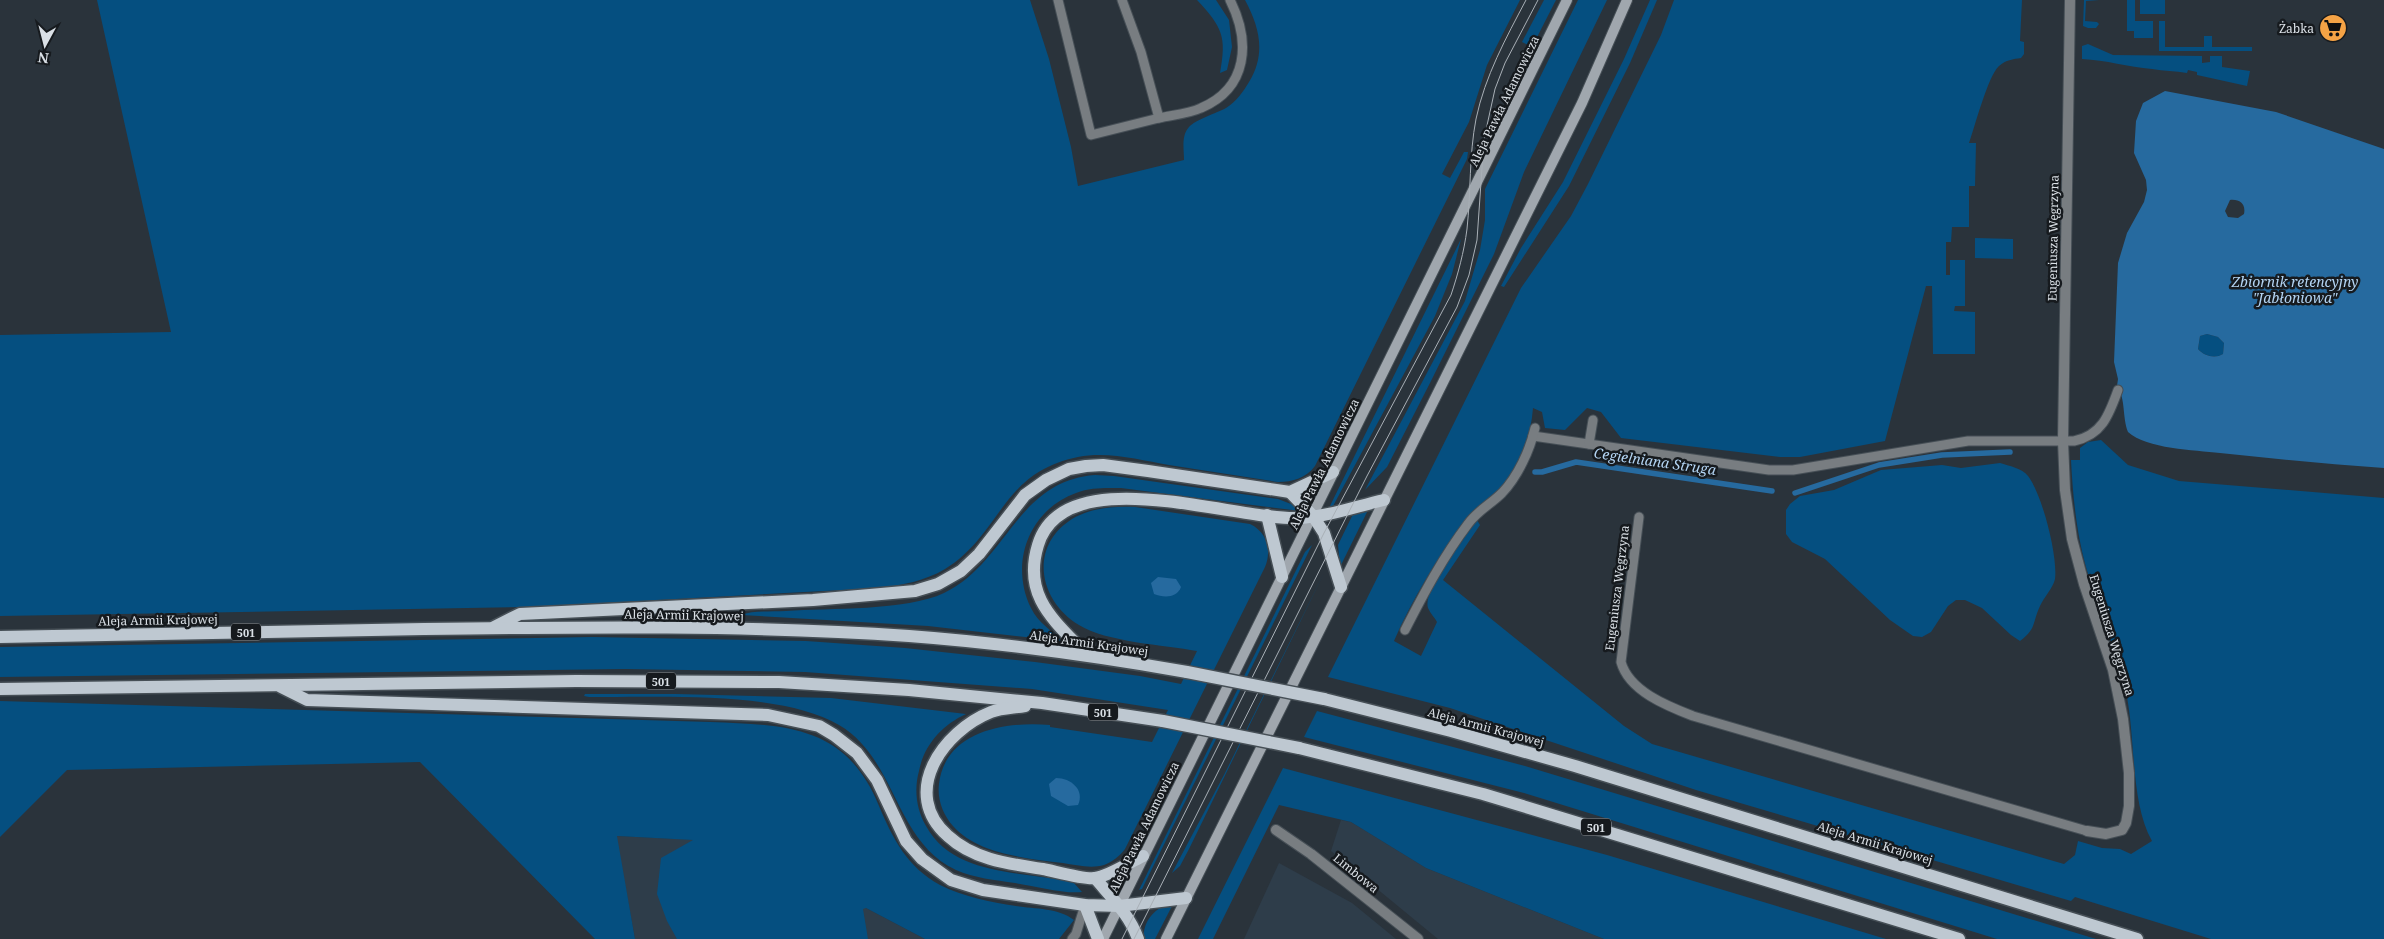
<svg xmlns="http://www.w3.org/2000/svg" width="2384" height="939" font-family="'Noto Serif',serif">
  <rect width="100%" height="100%" fill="#2a333b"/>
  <g fill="#2e3d4a">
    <polygon points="1341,820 1351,822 1426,868 1604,939 1438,939 1331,851"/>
    <polygon points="616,836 825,846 866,908 925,939 635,939"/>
    <polygon points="1279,863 1352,903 1396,939 1244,939"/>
  </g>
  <g fill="#054f80">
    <path d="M97,0H1030L1049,59L1071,147L1078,186L1184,160C1184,149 1181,136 1189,127C1195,120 1217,113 1226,108C1236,102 1243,92 1249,82C1266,54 1260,28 1245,0H1520L1487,65L1469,122L1442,174L1450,178L1464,152H1468L1467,159L1315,466C1306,478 1293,482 1278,482C1242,476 1205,471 1169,465C1140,460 1108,451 1078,457C1000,473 1002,534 945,569C925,581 902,585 880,588L528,607L0,616V335L171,332Z"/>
    <path d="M1197,0H1216L1229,20L1232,47L1227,70L1220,73C1227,36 1222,27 1197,0Z"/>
    <polygon points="1544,0 1556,0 1532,47 1522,42"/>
    <polygon points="1578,0 1607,0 1524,172 1494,254 1430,383 1387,467 1365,490 1465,301 1480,250 1485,220 1485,189"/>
    <polygon points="1650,0 1657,0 1630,63 1569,186 1504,287 1501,286 1521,248 1563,182 1624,59"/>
    <path d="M1674,0H2022L2020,41L2024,42V54L2021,58C2013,59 2006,60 1999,66C1988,76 1975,126 1969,143H1976L1975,186H1969V227H1952L1951,242H1946V275H1950V260H1965V306H1955L1954,311L1975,312V354H1933L1932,286H1926L1885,441L1800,457H1780L1621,438L1601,412L1587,408L1565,430L1545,428L1542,412L1533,408C1531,438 1517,473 1495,494C1484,504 1472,510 1464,522C1437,559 1412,599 1394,641L1421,656L1437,622C1435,618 1430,613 1428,608C1422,589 1466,537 1477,520L1480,525L1443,580L1624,726L1652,744L2064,864L2075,855L2078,841L2102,848L2120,849L2131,854L2152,841C2130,802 2136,739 2126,692C2117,653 2101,615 2089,577C2077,539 2073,499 2071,460H2080V448L2088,442L2101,440L2128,465L2179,481L2384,498V939H2211L2075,897L2071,901L1696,790L1450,708L1328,677L1521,288L1571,216L1588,184L1661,35Z"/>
    <polygon points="2084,0 2099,0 2086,1 2085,21 2097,22 2099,24 2096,28 2088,28 2083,26"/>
    <polygon points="2127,0 2135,0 2135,21 2153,21 2153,38 2134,38 2134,31 2127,31"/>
    <rect x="2140" y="0" width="25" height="14"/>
    <polygon points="2159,21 2165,21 2165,47 2204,47 2204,36 2212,36 2212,47 2252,47 2252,51 2159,51"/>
    <path d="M2088,44L2113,55L2202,56V63L2210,62V56H2222V67L2250,71L2247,86L2197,75V72L2188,70L2187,73C2175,71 2164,71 2152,69C2128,67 2106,60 2082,59V46Z"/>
    <polygon points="1975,238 2013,239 2013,259 1975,258"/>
    <polygon points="1461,239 1452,274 1435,316 1333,506 1329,508"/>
    <path d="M2207,334L2218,337L2224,343L2223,354C2215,359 2204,356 2198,349L2200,336Z"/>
    <path d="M2000,463C2009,466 2022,468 2028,476C2042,494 2058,556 2055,579C2053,588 2044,597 2040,606C2032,623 2037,628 2020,641L2011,635L1982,608L1965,600H1956L1948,606L1931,632L1922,637L1913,636L1890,620L1825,559L1792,542L1786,534V510L1790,504L1800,496L1834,490L1881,470L1942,465L1961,468Z"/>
    <path d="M1095,475L1114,476L1278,499L1291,504L1300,511L1121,488C1106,488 1091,487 1076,493C1029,510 1009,563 1031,608C1038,623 1052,630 1061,641L928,626L741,615C753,610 772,612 786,611C830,608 906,611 944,593C1007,563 1016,481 1095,475Z"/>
    <polygon points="1371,504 1341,565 1340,565 1338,545 1354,512"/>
    <path d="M1135,507L1250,524C1267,532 1272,550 1265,567L1125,849C1120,856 1112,862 1104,865C1091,869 1076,865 1063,863C1027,858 979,855 953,826C943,815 937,799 939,784C945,731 1006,721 1050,725V727L1152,742L1168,710L1032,689L805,672L625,669L0,677V647L592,637L806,641L905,648L1035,662L1140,676L1181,684L1197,651C1164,645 1106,642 1079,625C1039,601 1028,547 1072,519C1091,508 1113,506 1135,507Z"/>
    <polygon points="1312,545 1142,889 1139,890 1305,552"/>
    <polygon points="1324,573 1189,849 1180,866 1172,873 1225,773"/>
    <path d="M585,694H676L831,698L966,714C942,725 924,745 919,771C914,789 916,809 926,826C954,877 1024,871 1073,882L1082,892C1064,894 1034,886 1015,883C995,880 974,878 956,870C894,841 897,759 839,725C779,690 659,698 589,697L584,696Z"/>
    <path d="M0,701L710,722C786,725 846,725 879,806C893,839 907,867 940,885C964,897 990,902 1016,906C1035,909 1059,908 1074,920L1059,939H925L866,908L863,909L868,939H677L667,921L657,894L661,858L693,840L617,836L635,939H595L420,762L67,770L0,837Z"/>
    <polygon points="1317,711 1525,766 2096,939 1997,939 1524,793 1304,737"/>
    <polygon points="1283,768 1607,855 1886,939 1604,939 1426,868 1351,822 1279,805 1213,939 1198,939"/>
    <path d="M1168,903L1172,906L1155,939H1144C1142,922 1154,910 1168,903Z"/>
  </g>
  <g fill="#266a9f" fill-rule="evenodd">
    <path d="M2165,91L2276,112L2384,149V468C2329,464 2275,459 2220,453C2194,450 2147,449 2128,432C2122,417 2126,399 2117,386L2118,379L2114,362L2118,263L2127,233L2144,202L2147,190L2146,180L2134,153L2136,121L2143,103ZM2230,200C2240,199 2246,204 2244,214L2238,218L2228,217L2225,211ZM2207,334L2218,337L2224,343L2223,354C2215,359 2204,356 2198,349L2200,336Z"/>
    <path d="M1158,577L1176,579L1181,587C1177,598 1164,598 1154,594L1151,583Z"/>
    <path d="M1056,778C1071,778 1085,790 1078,805L1068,806L1051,796L1049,784Z"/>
  </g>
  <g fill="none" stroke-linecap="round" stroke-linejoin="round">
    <g stroke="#266a9f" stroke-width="5.5">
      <polyline points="1535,472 1542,472 1576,462 1772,491"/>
      <polyline points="1795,493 1879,465 1942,455 2010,452"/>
    </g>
    <g stroke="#464f56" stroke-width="11">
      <g id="service">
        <polyline points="1058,0 1091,135 1159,118"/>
        <path d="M1122,0L1141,52L1159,118C1172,115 1188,114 1201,108C1248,88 1251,42 1230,0"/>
        <path d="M1533,436L1769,470H1793L1968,441H2074C2102,435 2109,415 2118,390"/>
        <polyline points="1589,444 1593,420"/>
        <path d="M1639,517L1621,662C1629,691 1667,706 1693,716L2087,831"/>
        <path d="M1405,630C1424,593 1443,557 1468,524C1477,511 1491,504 1502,493C1518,476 1530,450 1535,428"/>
        <polyline points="1072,939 1076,934 1085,905"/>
      </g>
    </g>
    <g stroke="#464f56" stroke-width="12">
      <g id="minor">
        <polyline points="2070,0 2063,441 2065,490 2072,539 2084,584 2113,670 2123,719 2129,773 2129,806 2126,823 2122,830 2106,834 2087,831"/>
        <polyline points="1276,830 1311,854 1418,939"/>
      </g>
    </g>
    <g stroke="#464f56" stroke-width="12">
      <g id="secondary">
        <polyline points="1103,939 1567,0"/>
        <polyline points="1166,939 1582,103 1627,0"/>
      </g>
    </g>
    <g stroke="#464f56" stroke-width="15">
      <g id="primary">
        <polyline points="1290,492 1313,516 1324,533 1341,587"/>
        <polyline points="1267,515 1282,577"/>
        <polyline points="494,627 520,614 813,600 915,591 938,584 961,571 979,554 1025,495 1046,480 1069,469 1086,466 1103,465 1148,471 1290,492 1333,472"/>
        <path d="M0,637C141,634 283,632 424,629C586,627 748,625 909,636C1002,643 1095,656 1187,672"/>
        <path d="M1087,655C1055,621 1022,597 1038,545C1064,458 1235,521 1299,518C1327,517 1357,506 1384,500"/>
        <polyline points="281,687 307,700 768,715 819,726 834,735 857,753 877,780 906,841 922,859 951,880 983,890 1085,905 1119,906 1186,898"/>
        <polyline points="0,689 576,681 779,682 909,690 1042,703 1163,721"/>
        <polyline points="1324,699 1451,731 1575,766 2137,939"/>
        <path d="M1025,706C1014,708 1001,708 991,712C943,731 899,793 948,836C974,860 1010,864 1043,869C1054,871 1085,880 1095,878C1109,876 1130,862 1143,856"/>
        <polyline points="1299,748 1483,794 1959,939"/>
        <path d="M1095,878C1111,897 1130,915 1138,939"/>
        <polyline points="1085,905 1098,939"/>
      </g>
    </g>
    <use href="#service" stroke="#787d81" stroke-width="9"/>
    <use href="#minor" stroke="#787d81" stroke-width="10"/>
    <use href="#secondary" stroke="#a0a7ae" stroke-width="10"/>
    <use href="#primary" stroke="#bec8d1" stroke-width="12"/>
    <g stroke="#a9b0b7" stroke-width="1">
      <path d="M1122,939L1324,533L1451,295C1458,274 1464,252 1467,229C1471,192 1469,155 1476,119C1485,76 1506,38 1526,0"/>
      <polyline points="1134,939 1367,476 1457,307 1469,275 1477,240 1484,139 1495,89 1505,63 1538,0"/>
    </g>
    <g stroke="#464f56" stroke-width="15" stroke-linecap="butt">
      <g id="primary-bridge">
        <polyline points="1187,672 1324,699"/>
        <polyline points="1163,721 1299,748"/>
      </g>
    </g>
    <use href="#primary-bridge" stroke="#bec8d1" stroke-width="12"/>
  </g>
  <defs>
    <g id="supermarket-disc" transform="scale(1.4375)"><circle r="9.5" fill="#f5a345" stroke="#161a1e"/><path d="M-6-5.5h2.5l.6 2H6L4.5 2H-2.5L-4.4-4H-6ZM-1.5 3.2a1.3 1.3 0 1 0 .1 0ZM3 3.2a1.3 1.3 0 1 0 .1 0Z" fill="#111"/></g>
  </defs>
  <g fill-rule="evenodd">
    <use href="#supermarket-disc" x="2333" y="28"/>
  </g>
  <g text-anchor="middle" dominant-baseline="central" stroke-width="5" stroke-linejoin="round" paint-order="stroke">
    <g fill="#161a1e" stroke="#9fa5aa" stroke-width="1">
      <rect x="231" y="623.5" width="30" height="17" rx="4"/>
      <rect x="646" y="672.5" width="30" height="17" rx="4"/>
      <rect x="1088" y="703.5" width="30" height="17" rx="4"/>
      <rect x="1581" y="818.5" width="30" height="17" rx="4"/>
    </g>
    <g font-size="11" font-weight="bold" fill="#dae0e6">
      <text x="246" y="632">501</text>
      <text x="661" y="681">501</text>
      <text x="1103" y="712">501</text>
      <text x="1596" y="827">501</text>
    </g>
    <g font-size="12" fill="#dae0e6" stroke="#161a1e" text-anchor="end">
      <text x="2314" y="28">Żabka</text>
    </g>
    <g font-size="12" fill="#dae0e6" stroke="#161a1e">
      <text transform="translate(1504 101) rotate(-64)">Aleja Pawła Adamowicza</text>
      <text transform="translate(2053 238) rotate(-89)">Eugeniusza Węgrzyna</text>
      <text transform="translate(1324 464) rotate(-64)">Aleja Pawła Adamowicza</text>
      <text transform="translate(1617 588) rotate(-83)">Eugeniusza Węgrzyna</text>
      <text transform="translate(684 615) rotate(1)">Aleja Armii Krajowej</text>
      <text transform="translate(158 620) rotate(-1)">Aleja Armii Krajowej</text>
      <text transform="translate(2112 635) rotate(73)">Eugeniusza Węgrzyna</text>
      <text transform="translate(1089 643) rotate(8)">Aleja Armii Krajowej</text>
      <text transform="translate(1486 727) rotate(15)">Aleja Armii Krajowej</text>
      <text transform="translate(1144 827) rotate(-64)">Aleja Pawła Adamowicza</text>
      <text transform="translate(1875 843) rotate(17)">Aleja Armii Krajowej</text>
      <text transform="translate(1356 873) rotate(39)">Limbowa</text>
    </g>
    <g font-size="14" font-style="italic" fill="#b3d4f3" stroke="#161a1e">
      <text x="2295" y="281">Zbiornik retencyjny<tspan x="2295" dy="16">"Jabłoniowa"</tspan></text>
      <text transform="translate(1655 461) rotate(8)">Cegielniana Struga</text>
    </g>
  </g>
  <g transform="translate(45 45) rotate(187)" stroke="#161a1e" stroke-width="4" paint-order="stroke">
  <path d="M0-4L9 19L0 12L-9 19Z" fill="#dae0e6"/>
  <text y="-8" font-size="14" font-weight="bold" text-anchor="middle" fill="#dae0e6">N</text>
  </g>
</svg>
